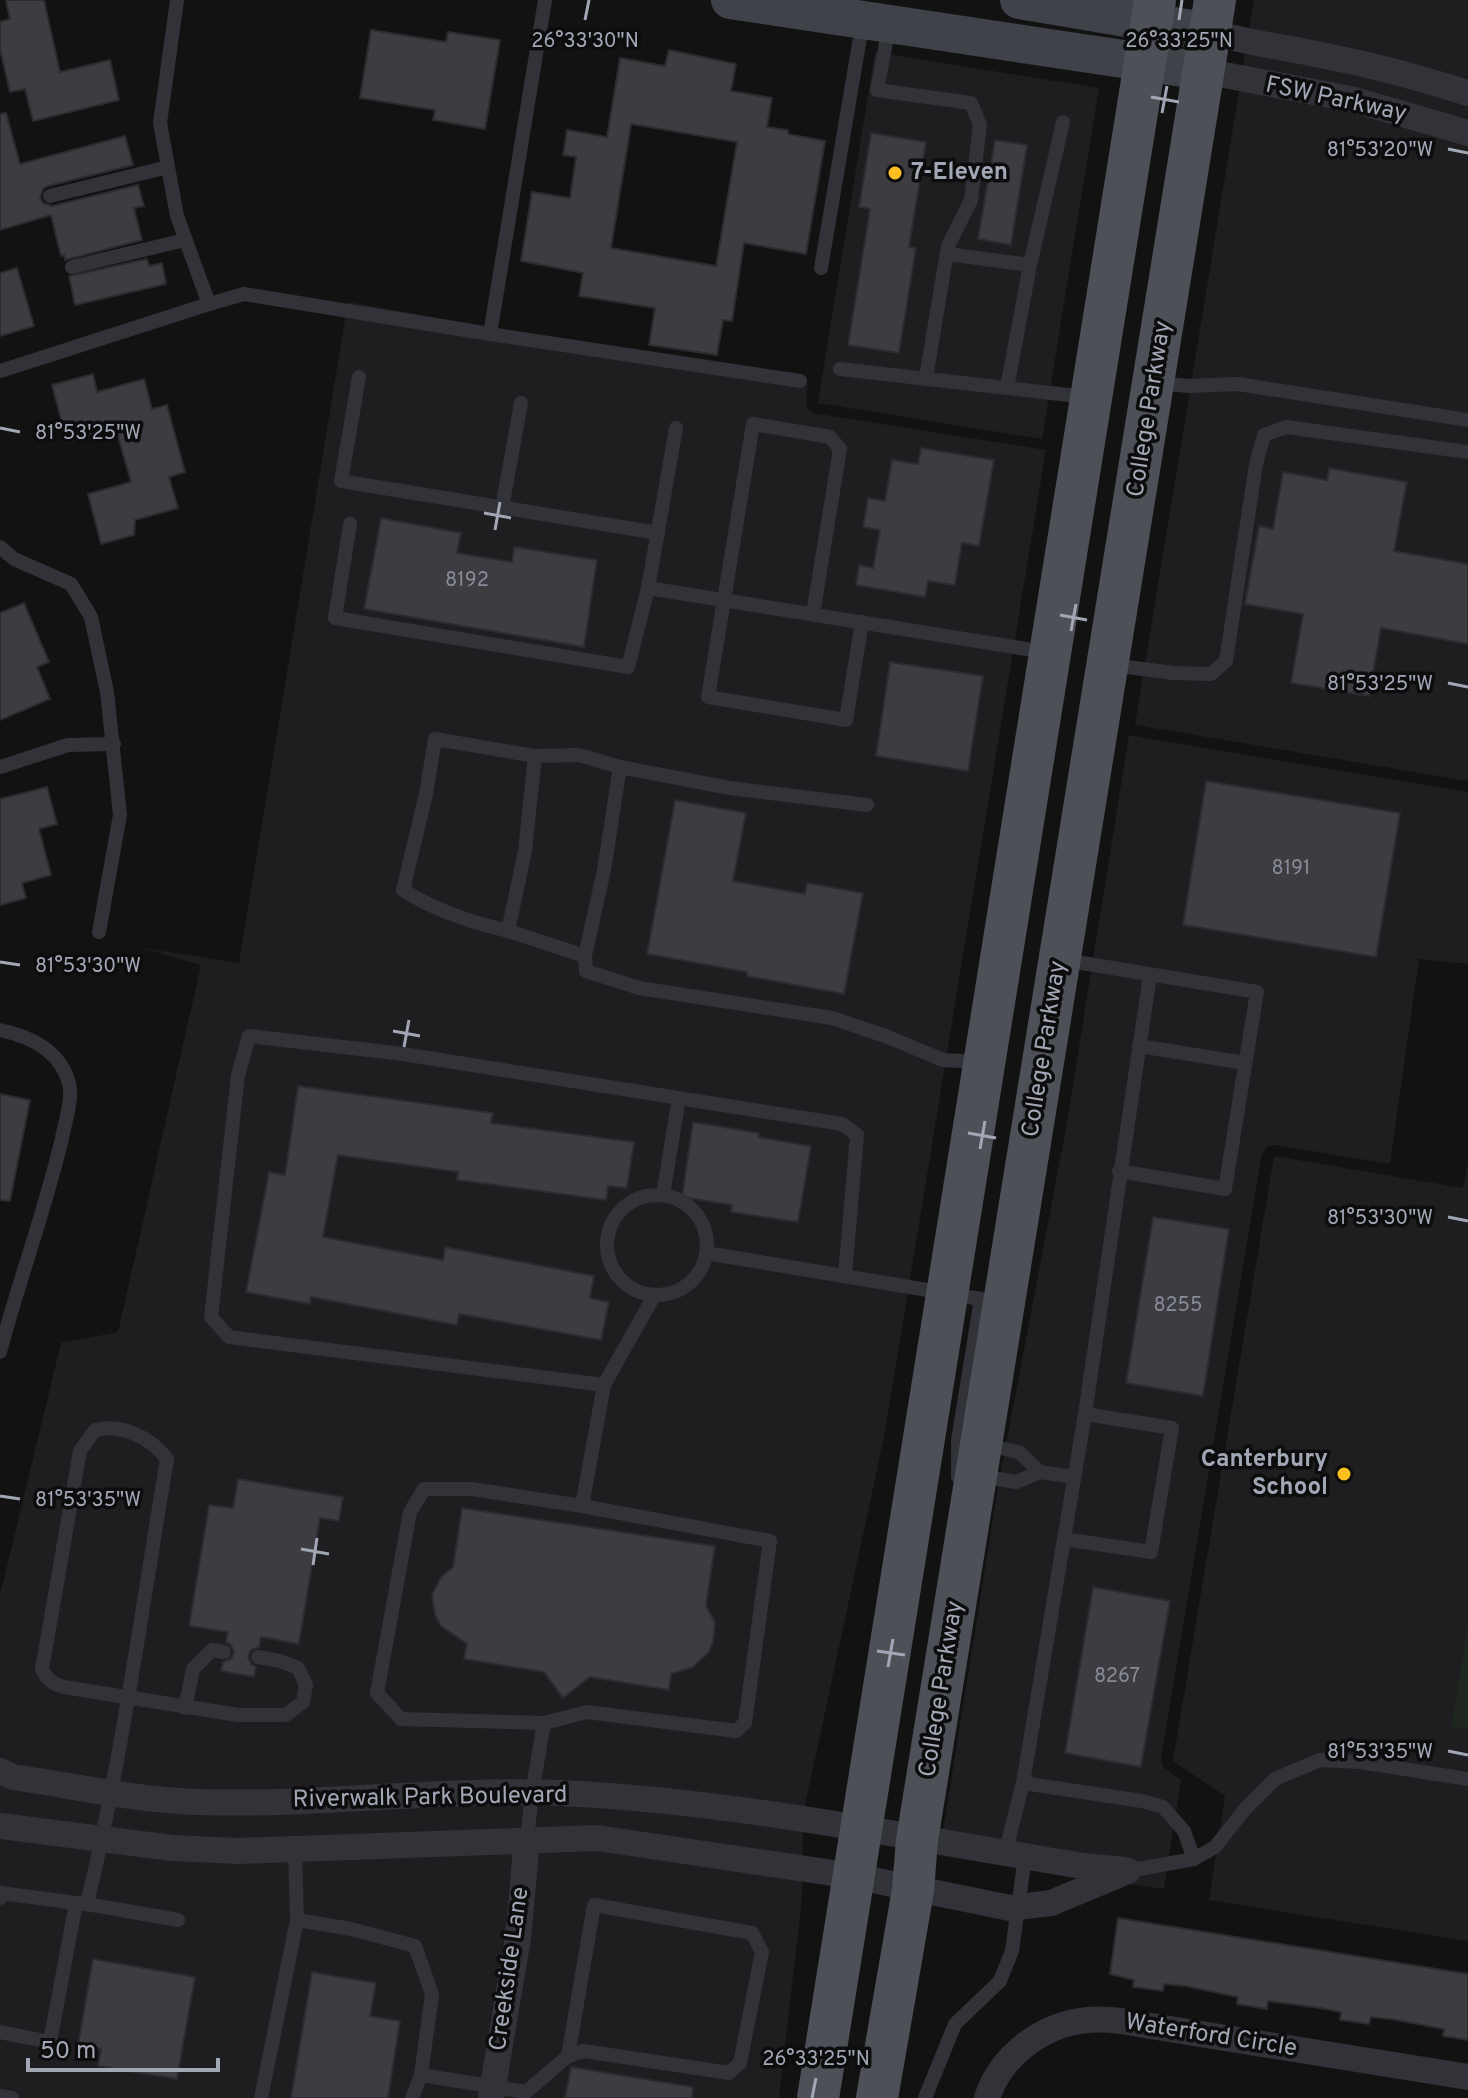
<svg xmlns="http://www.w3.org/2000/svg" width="1468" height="2098" font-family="Overpass,sans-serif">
  <rect width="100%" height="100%" fill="#121213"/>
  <g fill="#1e1e20">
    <polygon points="1254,0 1468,0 1468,781 1135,725"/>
    <polygon points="875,52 1099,88 1042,439 818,403"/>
    <polygon points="348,302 808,383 806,401 807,408 813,413 1046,450 884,1437 803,1815 802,1899 779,2098 0,2098 0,1595 61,1343 118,1332 201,965 142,948 239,963"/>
    <polygon points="1129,735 1468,792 1468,964 1419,959 1390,1164 1276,1145 1268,1146 1262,1154 1161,1758 1162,1766 1181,1780 1164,1889 939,1856 999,1481 1066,1128"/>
    <polygon points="1274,1156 1463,1188 1468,1163 1468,1941 1209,1900 1225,1796 1173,1761"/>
  </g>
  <polygon fill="#1e261f" points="1468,1623 1468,1730 1451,1727"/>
  <g fill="#3c3c41" stroke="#2c2b30" stroke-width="2" fill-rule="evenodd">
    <polygon points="6,0 44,0 60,72 110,60 119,100 33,121 25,89 10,92 0,49 0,22 10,19"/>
    <polygon points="371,30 446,42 448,32 500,40 485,129 433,120 435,110 360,98"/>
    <path d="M669,50L736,64L731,91L772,98L767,127L788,130V134L825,141L806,254L744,243L732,321L723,320L717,355L649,345L655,308L579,296L583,273L521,261L532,192L570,198L576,157L563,155L567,130L607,137L620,58L665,66ZM631,124L737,142L716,266L611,248Z"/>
    <polygon points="6,113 20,164 125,136 133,165 48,186 43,189 40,198 43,203 52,206 138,185 144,206 134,208 142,240 65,260 64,255 61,256 51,215 0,230 0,114"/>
    <polygon points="871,133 926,142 909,247 916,248 899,353 848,345 870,209 859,207"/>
    <polygon points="995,140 1027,145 1011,245 978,239"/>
    <polygon points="147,259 149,266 162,263 166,284 75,305 69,276"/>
    <polygon points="17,268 34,326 0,336 0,273"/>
    <polygon points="93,374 97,392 144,379 152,409 167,405 185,472 169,477 178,508 135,520 134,535 101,544 88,494 131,482 116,429 67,442 52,385"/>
    <polygon points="921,448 994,460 979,546 962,543 955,585 928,581 925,597 856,585 859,565 873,568 880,530 863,527 868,498 885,501 892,460 918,464"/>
    <polygon points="1329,468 1407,482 1394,551 1468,564 1468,644 1381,628 1369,696 1291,683 1303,614 1245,604 1259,526 1273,529 1283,472 1327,480"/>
    <polygon points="381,518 461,533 457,553 512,562 514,547 597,560 584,647 364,609"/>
    <polygon points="24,603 49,662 37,667 50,699 0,720 0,613"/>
    <polygon points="890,662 983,676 968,771 876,756"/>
    <polygon points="1206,781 1400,813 1376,957 1183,925"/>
    <polygon points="47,787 57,824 39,829 51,875 22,883 26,898 0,905 0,799"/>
    <polygon points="675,800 746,813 733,881 805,894 807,883 863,893 844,994 747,976 747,972 647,954"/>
    <polygon points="298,1086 493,1113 491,1123 634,1142 627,1188 608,1186 606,1200 457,1180 458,1172 338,1155 323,1237 443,1260 445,1247 594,1276 590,1298 609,1302 601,1340 459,1314 457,1325 311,1297 310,1304 246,1292 269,1172 285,1175"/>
    <polygon points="0,1094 30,1100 10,1201 0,1200"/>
    <polygon points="693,1122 759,1133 758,1137 811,1146 798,1222 731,1212 732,1205 682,1197"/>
    <polygon points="1153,1217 1229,1229 1203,1396 1126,1383"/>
    <polygon points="238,1479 343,1497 339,1521 320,1518 299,1644 261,1637 259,1647 251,1650 248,1656 251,1664 256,1667 254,1677 221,1671 223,1662 231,1659 234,1653 231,1645 226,1642 228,1632 189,1626 209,1505 233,1508"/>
    <polygon points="462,1508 715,1546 706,1606 715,1622 713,1642 709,1652 693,1667 671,1674 669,1690 590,1677 563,1698 544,1672 464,1659 467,1644 441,1626 435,1615 432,1595 441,1577 453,1567"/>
    <polygon points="1093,1587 1170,1601 1141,1767 1065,1753"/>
    <polygon points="1118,1918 1468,1974 1468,2040 1443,2036 1444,2029 1391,2019 1371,2017 1369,2024 1340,2020 1341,2012 1320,2008 1268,2001 1267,2009 1237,2004 1238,1997 1185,1986 1164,1984 1163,1991 1133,1987 1134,1980 1110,1974"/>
    <polygon points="93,1959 195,1977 177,2079 98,2066 101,2049 78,2045"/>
    <polygon points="312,1972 376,1983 370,2016 400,2021 388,2098 291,2098"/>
    <polygon points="571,2067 693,2087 692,2098 565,2098"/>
  </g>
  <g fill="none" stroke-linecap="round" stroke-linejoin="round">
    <g stroke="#323339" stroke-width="14">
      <polyline points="889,27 877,90 971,103 980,125 971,200 948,246 926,378"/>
      <polyline points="50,196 168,167"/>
      <polyline points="947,254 1030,265 1063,122"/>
      <polyline points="72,267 185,240"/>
      <polyline points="821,268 863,20"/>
      <polyline points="209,304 244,294 490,334 545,0"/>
      <polyline points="490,334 800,381"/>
      <polyline points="840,369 1086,397"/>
      <polyline points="0,371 209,304 177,216 160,123 177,0"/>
      <polyline points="359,377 341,481 658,533"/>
      <polyline points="1156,383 1189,386 1238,384 1468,420"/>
      <polyline points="1007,388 1030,265"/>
      <polyline points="502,508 521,403"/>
      <polyline points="350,524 335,618 628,667 648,588 1045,652"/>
      <polyline points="0,547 14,559 71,584 91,617 107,692 120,815 99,932"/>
      <polyline points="648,588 676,428"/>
      <polyline points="813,614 840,449 830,437 753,424 708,697 846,720 862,622"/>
      <polyline points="1112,665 1173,673 1211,674 1226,661 1256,464 1264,435 1286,427 1468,452"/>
      <polyline points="0,767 68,745 114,744"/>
      <polyline points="620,767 730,788 867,805"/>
      <path d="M508,931C471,922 436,911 403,890L426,794L435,739L535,756"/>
      <polyline points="585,956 508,931 525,851 535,756 579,755 620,767 604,870 585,956 586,971 639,988 832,1018 888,1037 943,1060 979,1062"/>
      <polyline points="1064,960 1257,992 1225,1189 1119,1171"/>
      <polyline points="1150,975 1085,1414 1023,1783 1142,1801 1163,1807 1184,1831 1194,1859"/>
      <path d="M0,1030C31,1036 60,1051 69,1083C73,1099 65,1122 62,1138C45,1211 19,1280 0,1352"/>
      <polyline points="1139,1046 1245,1063"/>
      <polyline points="663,1195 679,1098"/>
      <circle cx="657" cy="1245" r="50"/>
      <polyline points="706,1253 981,1299 958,1440 958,1477"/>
      <polyline points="654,1296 604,1385 229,1337 211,1317 238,1075 249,1036 403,1054 842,1124 857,1135 845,1276"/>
      <polyline points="985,1445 1019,1452 1040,1472"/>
      <polyline points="981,1476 1016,1482 1040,1472 1074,1477"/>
      <polyline points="582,1506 604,1385"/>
      <polyline points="1064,1539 1151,1552 1172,1428 1085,1414"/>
      <polyline points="185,1708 193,1669 212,1650 224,1652"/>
      <polyline points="527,1840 532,1793 544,1723 587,1712 736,1731 745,1723 770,1541 582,1506 472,1489 424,1489 410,1512 377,1693 401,1719 544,1723"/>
      <polyline points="295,1849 297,1920 351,1929 415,1946 432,1994 421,2075 526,2092 568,2056 584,2051 729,2073 740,2063 762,1952 752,1933 594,1905 568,2056"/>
      <polyline points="1005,1853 1023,1783"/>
      <polyline points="1128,1871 1194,1859 1215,1847 1245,1809 1275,1779 1320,1760 1360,1762 1468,1779"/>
      <polyline points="0,1898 1,1893 83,1904"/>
      <path d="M178,1920L87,1904C122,1758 142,1608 167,1459C151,1438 122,1423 95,1430L80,1451L42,1669C47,1680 53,1684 64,1687L238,1715H286L303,1702L306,1685L298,1668L280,1661L258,1657"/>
      <polyline points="0,2032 50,2042 76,1903"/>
      <polyline points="0,2096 12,2098"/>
      <polyline points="261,2098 297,1920"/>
      <polyline points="412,2098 421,2075"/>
      <polyline points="925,2098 955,2024 1000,1981 1012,1951 1025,1857"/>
    </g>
    <g stroke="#323339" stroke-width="26">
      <path d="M1209,32C1249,43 1290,48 1330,57C1377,66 1423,79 1468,93"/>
      <polyline points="1203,71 1351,99 1468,133"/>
      <path d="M0,1771L13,1777C74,1786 136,1800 198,1802C319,1806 441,1788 562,1793C734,1801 912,1838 1083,1866L1124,1870"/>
      <polyline points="0,1826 172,1848 238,1851 597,1838 853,1876 1010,1908 1051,1903 1128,1871"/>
      <polyline points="491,2098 518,1938 527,1840"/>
      <path d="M987,2098C1001,2055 1043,2024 1088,2020C1098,2019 1110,2020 1120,2021L1468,2077"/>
    </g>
    <g stroke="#404249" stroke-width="38">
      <polyline points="730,0 1203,71"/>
      <polyline points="1019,0 1209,32"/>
    </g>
    <g stroke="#4e5058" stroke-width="42">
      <polyline points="818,2098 1155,0"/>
      <polyline points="877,2098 913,1890 917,1840 1215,0"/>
    </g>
  </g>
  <path fill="none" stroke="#a2a7b5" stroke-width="3" d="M585,20L589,0M1179,20L1182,0M1151,97L1179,102M1162,113L1167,86M1448,149L1468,153M0,428L20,432M484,513L511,518M495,530L500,502M1060,615L1087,620M1071,631L1076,604M1448,683L1468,687M0,962L20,965M393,1031L420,1036M404,1047L409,1020M968,1133L996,1138M980,1149L985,1121M1448,1217L1468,1221M0,1496L20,1499M301,1549L329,1554M313,1565L317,1538M877,1651L905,1655M888,1667L893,1639M1448,1751L1468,1755M812,2098L816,2078"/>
  <g fill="#fdc020" stroke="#0d0d0e" stroke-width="3">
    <circle cx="895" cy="173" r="8"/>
    <circle cx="1344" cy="1474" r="8"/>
  </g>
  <g text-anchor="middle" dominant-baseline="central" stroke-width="7" stroke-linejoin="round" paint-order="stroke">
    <g font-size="20" fill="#888c98">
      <text x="467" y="581">8192</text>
      <text x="1291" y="869">8191</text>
      <text x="1178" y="1306">8255</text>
      <text x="1117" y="1677">8267</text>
    </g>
    <g font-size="24" fill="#a2a7b5" stroke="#0d0d0e">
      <text transform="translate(1336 100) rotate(12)">FSW Parkway</text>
      <text transform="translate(1150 409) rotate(-81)">College Parkway</text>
      <text transform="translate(1045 1049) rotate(-81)">College Parkway</text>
      <text transform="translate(942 1689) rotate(-81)">College Parkway</text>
      <text transform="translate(430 1798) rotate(-1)">Riverwalk Park Boulevard</text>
      <text transform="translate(510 1969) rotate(-82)">Creekside Lane</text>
      <text transform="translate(1211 2036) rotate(9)">Waterford Circle</text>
    </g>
    <g font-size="24" font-weight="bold" fill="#a2a7b5" stroke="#0d0d0e" text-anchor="start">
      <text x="911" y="173">7-Eleven</text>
      <text x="1328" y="1460" text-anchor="end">Canterbury<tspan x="1328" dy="28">School</tspan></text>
    </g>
  </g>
  <g font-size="20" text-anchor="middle" fill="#a2a7b5" stroke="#0d0d0e" stroke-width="7" stroke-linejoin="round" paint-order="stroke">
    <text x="585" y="47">26°33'30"N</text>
    <text x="1179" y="47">26°33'25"N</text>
    <text x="1380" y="156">81°53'20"W</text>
    <text x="88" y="439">81°53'25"W</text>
    <text x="1380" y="690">81°53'25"W</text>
    <text x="88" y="972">81°53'30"W</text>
    <text x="1380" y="1224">81°53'30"W</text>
    <text x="88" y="1506">81°53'35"W</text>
    <text x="1380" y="1758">81°53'35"W</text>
    <text x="816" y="2065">26°33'25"N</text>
  </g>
  <path d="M28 2058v12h190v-12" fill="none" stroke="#a2a7b5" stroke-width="4"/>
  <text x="40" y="2058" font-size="24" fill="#a2a7b5" stroke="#0d0d0e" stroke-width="6" paint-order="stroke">50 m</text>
</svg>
